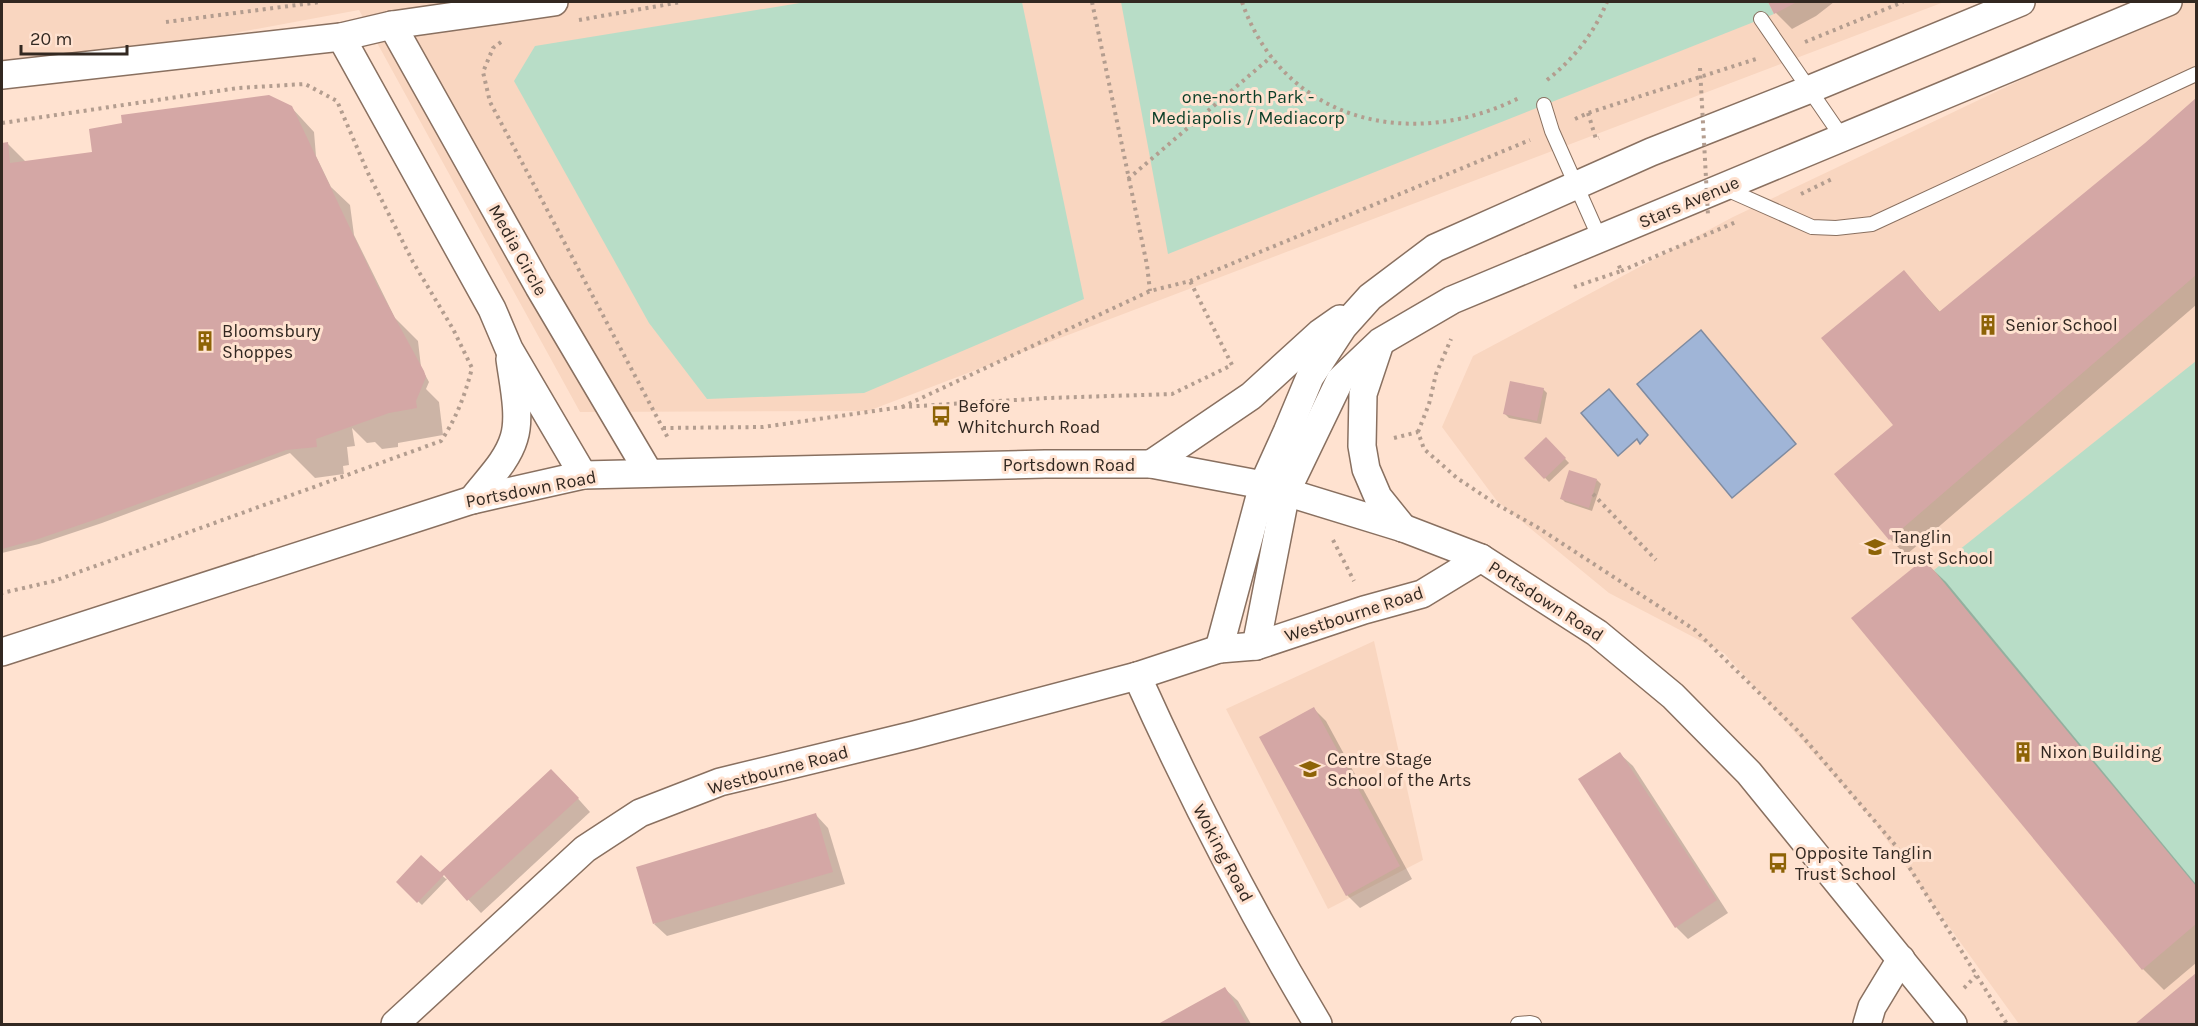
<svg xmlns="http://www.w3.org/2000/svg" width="2198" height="1026" font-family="Karla,sans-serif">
  <rect width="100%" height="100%" fill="#ffe2d0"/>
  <g fill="#f9d6c0">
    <polygon points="2,2 1944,2 868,411 580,412 359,10 2,76"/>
    <polygon points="2185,2 2196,2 2196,1024 2019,1024 1871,818 1724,653 1609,593 1497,501 1442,427 1473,356 1733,217"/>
    <polygon points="1374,641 1423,860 1328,909 1226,709"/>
  </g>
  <g fill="#b8ddc7">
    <polygon points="806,2 1022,2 1084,299 864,393 707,399 649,323 514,81 535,46"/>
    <polygon points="1121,2 1768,2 1774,14 1168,254"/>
    <polygon points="2196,361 2196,891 2193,893 1934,570"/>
  </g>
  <g fill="#a0b5d7" stroke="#7f8ba0" stroke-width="1.5">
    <polygon points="1701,330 1796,444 1732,498 1637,384"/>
    <polygon points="1609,389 1648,435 1640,444 1637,439 1618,456 1581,413"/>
  </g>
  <g fill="#0003">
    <polygon points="1769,2 1834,2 1816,16 1792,29 1776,13"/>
    <polygon points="2196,100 2196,305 1906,555 1890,539 1904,272 1941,313 2146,144"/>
    <polygon points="291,107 314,132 316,156 331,187 350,205 354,235 395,318 418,341 421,367 429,382 426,389 439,402 443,435 398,443 398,447 382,449 375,442 367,443 352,428 355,446 347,447 349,465 343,466 344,474 315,478 290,453 102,523 39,544 2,553 2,144 7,143 26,162 94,153"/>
    <polygon points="1543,389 1547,393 1541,424 1509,418 1505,414"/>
    <polygon points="1546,439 1569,463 1549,482 1526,458"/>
    <polygon points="1597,480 1601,484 1592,511 1565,502 1561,498"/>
    <polygon points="1924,561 1946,582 2196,884 2196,963 2164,990 2143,969"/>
    <polygon points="1314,709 1326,721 1412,879 1360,908 1347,895"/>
    <polygon points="1620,754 1633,766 1728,913 1688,939 1676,927"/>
    <polygon points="564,783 590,812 481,913 448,878 422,905 398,882 421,857 446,879 448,878"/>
    <polygon points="816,815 828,828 845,884 667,936 654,924"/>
    <polygon points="2196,975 2196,1024 2138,1024"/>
    <polygon points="1225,989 1238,1001 1251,1024 1161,1024"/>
  </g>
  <g fill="#d4a7a5">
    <polygon points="1768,2 1797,2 1774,14"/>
    <polygon points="269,95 292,106 377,285 424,371 426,377 416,401 417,408 389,413 316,439 317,447 286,450 97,519 35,540 2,549 2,143 8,142 10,163 92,152 89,129 122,123 121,115"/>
    <polygon points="2196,98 2196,275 1889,540 1834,474 1893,425 1821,338 1904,270 1939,312 2145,143"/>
    <polygon points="1510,381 1544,388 1537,421 1503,414"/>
    <polygon points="1546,437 1566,458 1544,479 1524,458"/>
    <polygon points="1569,470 1597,479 1589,508 1560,499"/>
    <polygon points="1924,559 2196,886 2196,924 2142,970 1851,618"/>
    <polygon points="1314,707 1400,866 1346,896 1259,737"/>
    <polygon points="1620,752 1717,900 1675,928 1578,779"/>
    <polygon points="551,769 579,798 467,901 444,875 417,903 396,882 421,855 440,872"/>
    <polygon points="816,813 833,872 653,924 636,867"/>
    <polygon points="2196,973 2196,1024 2135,1024"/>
    <polygon points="1225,987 1247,1024 1158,1024"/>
  </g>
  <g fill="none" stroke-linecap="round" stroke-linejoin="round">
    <g stroke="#897060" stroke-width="16">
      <g id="service">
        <polyline points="1761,19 1842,137"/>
        <polyline points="1544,105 1552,131 1600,239"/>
        <polyline points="1724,188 1812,227 1836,228 1872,224 2196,74"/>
        <polyline points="1518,1024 1530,1023 1534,1024"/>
      </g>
    </g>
    <g stroke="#897060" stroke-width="30">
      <g id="minor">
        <polyline points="392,25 539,287 649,473"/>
        <polyline points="341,37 492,309 509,349 583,475"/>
        <polyline points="2,75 341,37 392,25 554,2"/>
        <polyline points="1379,346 1363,394 1362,446 1366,469 1378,497 1403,528"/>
        <polyline points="1151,464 1251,396 1320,333 1340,319"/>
        <path d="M472,500C486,481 507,462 514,438C521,416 513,382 510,359"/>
        <polyline points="1256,646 1286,492 1340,380 1380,342 1452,300 2168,2"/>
        <polyline points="1219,649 1263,485 1287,432 1310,377 1343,327 1370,297 1435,248 1651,152 1808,90 2021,2"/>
        <polyline points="2,652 472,500 583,475 1045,464 1151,464 1263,485 1403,528 1481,558 1597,633 1673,696 1749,773 1953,1024"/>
        <path d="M1137,676C1191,796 1251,912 1318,1024"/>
        <polyline points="395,1024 585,849 640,813 720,782 914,735 1137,676 1219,649 1256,646 1364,610 1422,594 1481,558"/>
        <polyline points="1867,1024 1872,1007 1901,959"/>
      </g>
    </g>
    <g stroke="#b39d8f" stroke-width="4" stroke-dasharray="3 4.5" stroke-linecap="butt">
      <polyline points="1092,2 1147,265 1150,291"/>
      <path d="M1242,2C1284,123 1413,152 1521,97"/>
      <polyline points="579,20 681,2"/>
      <polyline points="166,22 320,2"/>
      <polyline points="501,42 493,48 483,72 490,102 669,440"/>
      <polyline points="1805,42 1903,2"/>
      <path d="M1547,80C1574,59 1594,33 1607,2"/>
      <polyline points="1588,113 1596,139 1599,138"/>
      <polyline points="1575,119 1588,113 1759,58"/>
      <path d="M2,123L238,88L305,84L337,101L368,173L413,262L453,329L472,368C465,395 457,417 441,441L54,581L2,593"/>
      <polyline points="1128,179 1271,57"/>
      <polyline points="1801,194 1832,179"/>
      <polyline points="1621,271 1736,222"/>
      <polyline points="1574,287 1621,271 1618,263"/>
      <polyline points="902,407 1150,291 1190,281 1530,140"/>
      <polyline points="663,428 763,427 902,407 1048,398 1172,394 1232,365 1190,281"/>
      <polyline points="1418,432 1429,404 1436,374 1451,339"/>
      <polyline points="1394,438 1418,432 1424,449 1457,478 1496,504 1537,527 1695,630 1797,730 1896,846 2007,1024"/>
      <polyline points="1593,494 1656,560"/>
      <polyline points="1333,540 1354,581"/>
      <polyline points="1964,988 1976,976"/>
    </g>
    <use href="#service" stroke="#fff" stroke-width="14"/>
    <use href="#minor" stroke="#fff" stroke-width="27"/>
    <polyline stroke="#b39d8f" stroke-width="4" stroke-dasharray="3 4.5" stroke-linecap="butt" points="1700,68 1708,215"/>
  </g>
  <defs>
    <g id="building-bare" transform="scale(1.62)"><path d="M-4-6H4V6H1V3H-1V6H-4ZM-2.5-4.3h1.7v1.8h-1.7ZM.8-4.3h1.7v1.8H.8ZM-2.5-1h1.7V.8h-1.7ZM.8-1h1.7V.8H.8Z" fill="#8d6306" stroke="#ffe2d0" stroke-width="2.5" paint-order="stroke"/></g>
    <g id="bus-bare" transform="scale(1.62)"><path d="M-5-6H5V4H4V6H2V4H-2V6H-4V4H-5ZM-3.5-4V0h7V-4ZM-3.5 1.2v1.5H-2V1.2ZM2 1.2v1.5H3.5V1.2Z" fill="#8d6306" stroke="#ffe2d0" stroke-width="2.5" paint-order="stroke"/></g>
    <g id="school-bare" transform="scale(1.62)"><path d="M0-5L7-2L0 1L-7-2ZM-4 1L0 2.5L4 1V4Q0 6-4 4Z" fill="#8d6306" stroke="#ffe2d0" stroke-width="2.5" paint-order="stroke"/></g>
  </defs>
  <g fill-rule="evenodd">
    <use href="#building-bare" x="1988" y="325"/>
    <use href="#building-bare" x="205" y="341"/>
    <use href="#bus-bare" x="941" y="416"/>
    <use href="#school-bare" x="1875" y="547"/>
    <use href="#building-bare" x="2023" y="752"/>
    <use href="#school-bare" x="1310" y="769"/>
    <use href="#bus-bare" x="1778" y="863"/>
  </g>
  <g text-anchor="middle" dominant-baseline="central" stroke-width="6" stroke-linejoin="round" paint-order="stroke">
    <g font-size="18" fill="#0a3e27" stroke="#ffe2d0">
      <text x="1248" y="97">one-north Park -<tspan x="1248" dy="21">Mediapolis / Mediacorp</tspan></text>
    </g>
    <g font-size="18" fill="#322821" stroke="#ffe2d0">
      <text transform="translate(1689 202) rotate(-23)">Stars Avenue</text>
      <text transform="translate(518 250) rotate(61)">Media Circle</text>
      <text x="1069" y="465">Portsdown Road</text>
      <text transform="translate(531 489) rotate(-11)">Portsdown Road</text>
      <text transform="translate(1546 601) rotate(33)">Portsdown Road</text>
      <text transform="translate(1354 614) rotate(-18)">Westbourne Road</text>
      <text transform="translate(778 770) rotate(-15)">Westbourne Road</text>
      <text transform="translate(1223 853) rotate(62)">Woking Road</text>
    </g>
    <g font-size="18" fill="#322821" stroke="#ffe2d0" text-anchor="start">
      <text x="2005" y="325">Senior School</text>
      <text x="222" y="331">Bloomsbury<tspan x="222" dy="21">Shoppes</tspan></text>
      <text x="958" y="406">Before<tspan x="958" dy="21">Whitchurch Road</tspan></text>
      <text x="1892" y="537">Tanglin<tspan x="1892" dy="21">Trust School</tspan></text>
      <text x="2040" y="752">Nixon Building</text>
      <text x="1327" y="759">Centre Stage<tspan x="1327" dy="21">School of the Arts</tspan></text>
      <text x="1795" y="853">Opposite Tanglin<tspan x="1795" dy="21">Trust School</tspan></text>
    </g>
  </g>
  <rect width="2198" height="1026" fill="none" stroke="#322821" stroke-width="6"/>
  <path d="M21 45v9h106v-9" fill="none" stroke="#322821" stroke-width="3"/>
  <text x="30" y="45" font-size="18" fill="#322821" stroke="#ffe2d0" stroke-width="4.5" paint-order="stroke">20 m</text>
</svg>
